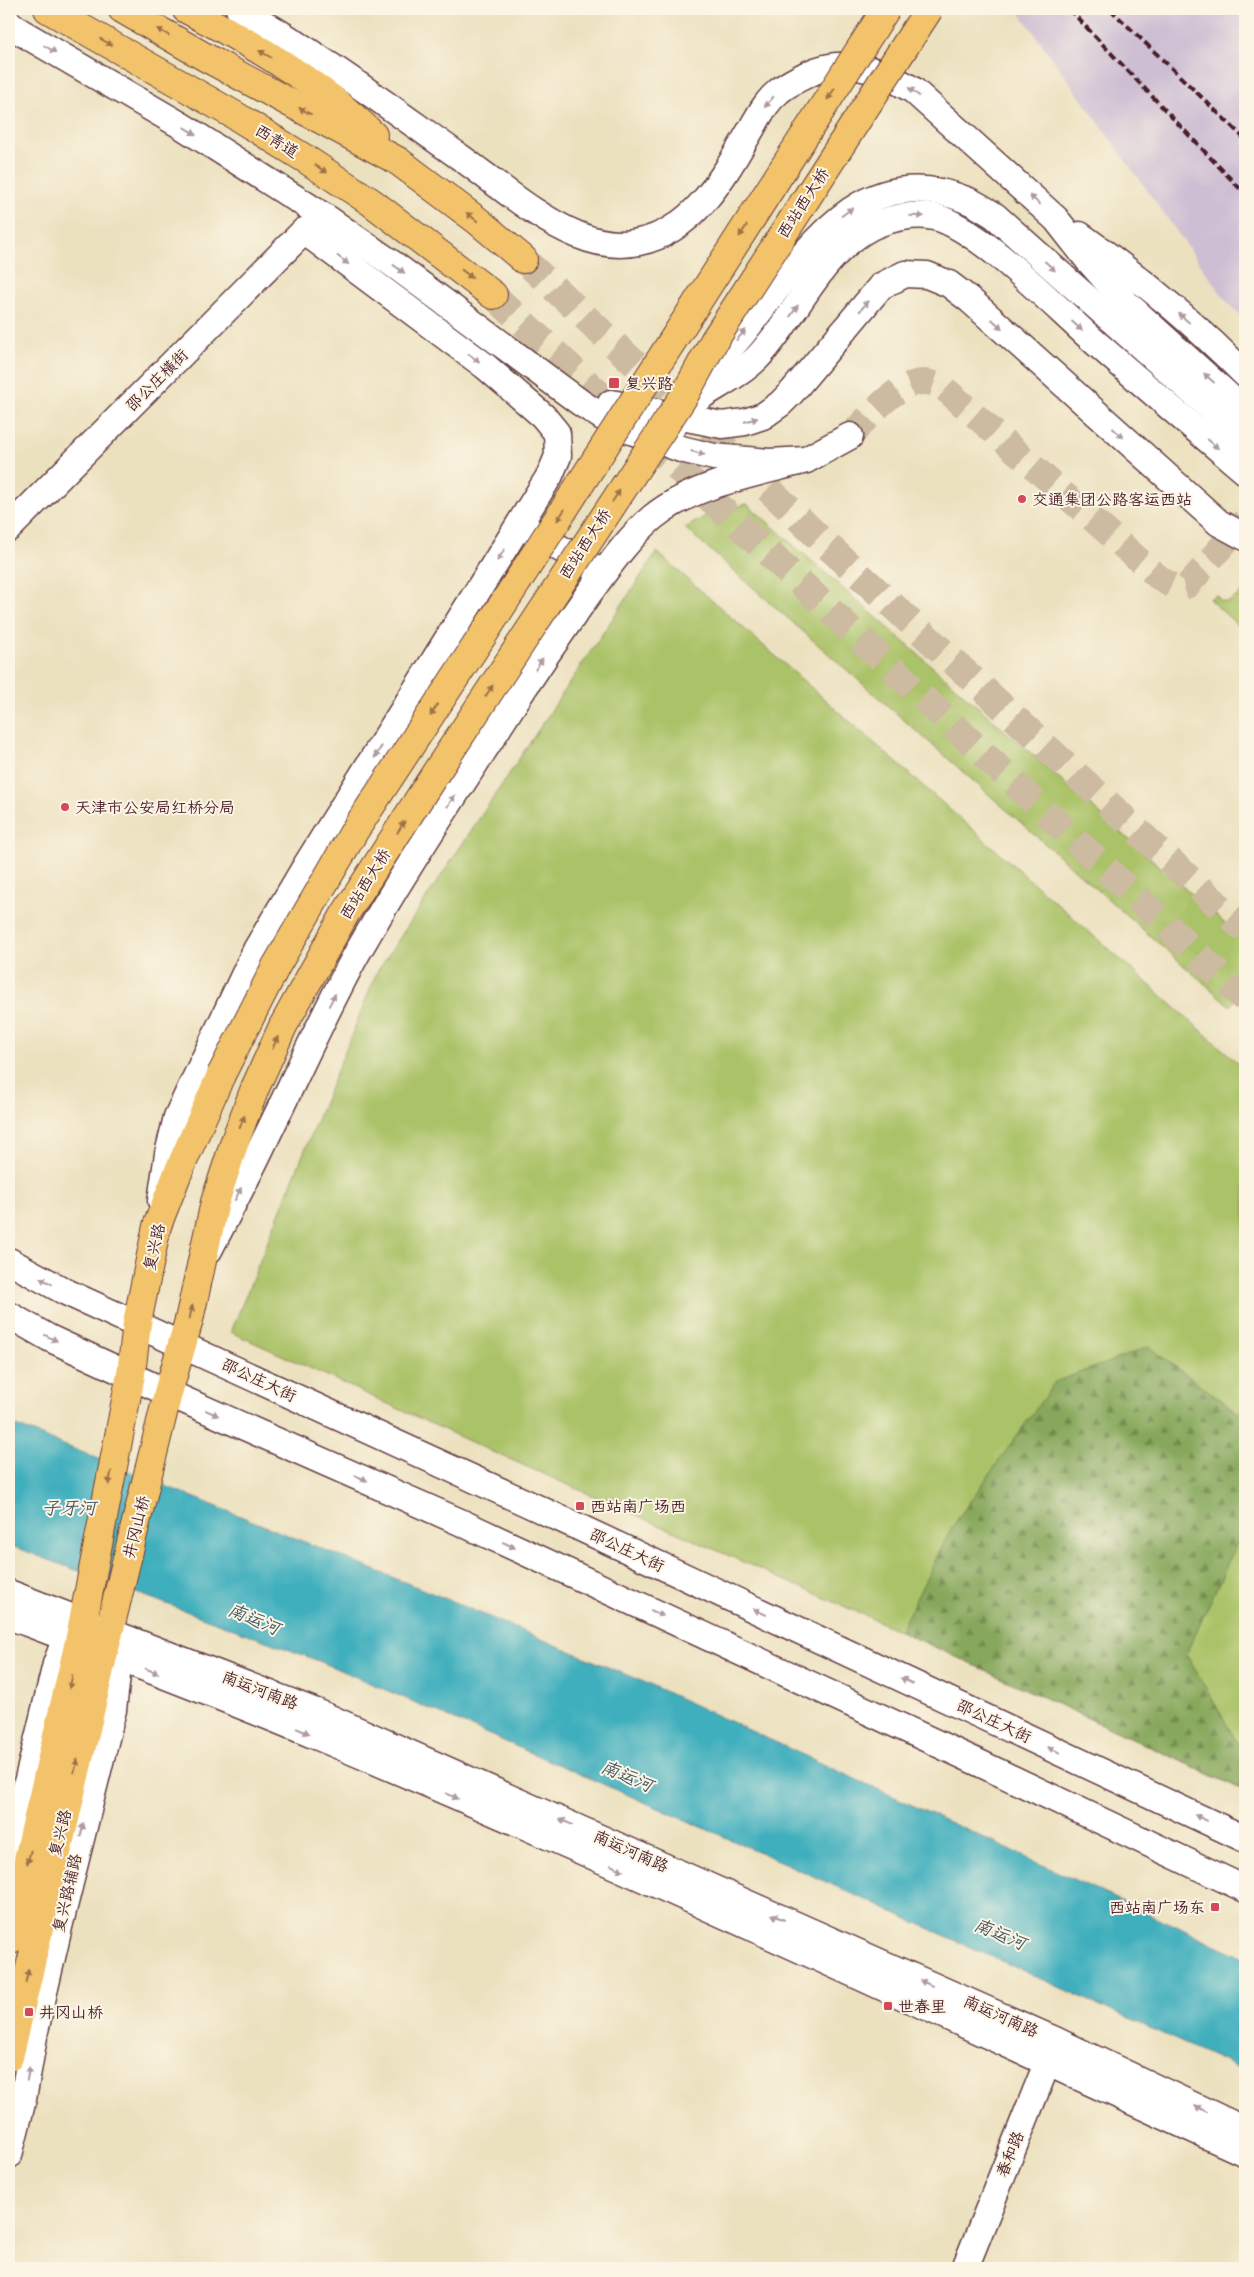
<svg xmlns="http://www.w3.org/2000/svg" width="1254" height="2277" font-family="Sriracha,'LXGW WenKai TC',sans-serif">
  <defs>
    <pattern id="forest-firs" width="22" height="20" patternUnits="userSpaceOnUse" patternTransform="scale(1.25)"><rect width="22" height="20" fill="#87a85c"/><path d="M5 1l3.5 6h-7zM16 11l3.5 6h-7z" fill="#70884c"/></pattern>
  </defs>
  <rect width="100%" height="100%" fill="#fcf5e5"/>
  <filter id="ink" filterUnits="userSpaceOnUse"><feTurbulence type="fractalNoise" baseFrequency=".02" numOctaves="2"/><feDisplacementMap in="SourceGraphic" scale="10" xChannelSelector="R" yChannelSelector="G"/><feConvolveMatrix kernelMatrix="1 2 1 2 8 2 1 2 1" color-interpolation-filters="sRGB"/></filter>
  <filter id="wash" filterUnits="userSpaceOnUse"><feTurbulence type="fractalNoise" baseFrequency=".0096" numOctaves="4" result="noise"/><feDisplacementMap in="SourceGraphic" scale="20" xChannelSelector="R" yChannelSelector="G"/><feGaussianBlur stdDeviation="1.12" result="paint"/><feColorMatrix in="noise" values="0 0 0 0 0 0 0 0 0 0 0 0 0 0 0 0 0 1.4 0 .05"/><feComposite in="paint" operator="in"/></filter>
  <g filter="url(#wash)">
    <rect width="100%" height="100%" fill="#ece1bf"/>
    <polygon fill="#cdbed3" points="1017,9 1245,9 1245,320 1228,303"/>
    <g fill="#aac268" stroke="#7a704a">
      <polygon points="747,504 1245,941 1245,988 1230,1006 685,528 709,514"/>
      <polygon points="657,552 1245,1069 1245,1791 900,1631 482,1447 231,1332 377,972"/>
      <polygon points="1245,590 1245,632 1209,599 1216,595 1222,602 1229,602"/>
    </g>
    <polygon fill="url(#forest-firs)" stroke="#686444" points="1149,1347 1238,1413 1245,1409 1245,1526 1186,1654 1245,1756 1245,1767 1240,1788 900,1631 952,1527 1055,1382"/>
    <polygon fill="#41afbd" stroke="#466774" points="9,1423 449,1600 653,1686 1245,1958 1245,2071 764,1854 319,1661 9,1545"/>
  </g>
  <g filter="url(#ink)">
    <g fill="none" stroke-linecap="round" stroke-linejoin="round">
      <path stroke="#ccbaa1" stroke-width="26" stroke-dasharray="26 13" stroke-linecap="butt" d="M850,436C868,418 897,381 925,382C931,382 939,386 944,388L1157,576C1167,583 1176,591 1188,585L1245,520"/>
      <g stroke="#ccbaa1" stroke-width="28" stroke-dasharray="28 14" stroke-linecap="butt">
        <polyline points="523,259 754,475 818,537 1245,930"/>
        <polyline points="493,295 1245,999"/>
      </g>
      <g stroke="#623c41" stroke-width="29">
        <g id="minor">
          <path d="M239,9C316,52 388,106 460,157C498,184 535,217 578,235C597,243 619,246 639,242C692,231 721,181 746,138C756,122 764,103 779,91C787,84 798,79 808,74C845,56 880,70 913,90L1056,219L1089,261L1127,304L1245,411"/>
          <polyline points="9,23 19,31 182,126 328,219 397,267 581,403 615,425 681,449 714,457 769,462 806,460 850,436"/>
          <path d="M1080,235C1139,277 1194,323 1245,374"/>
          <path d="M698,381C714,363 733,347 747,328C804,255 859,155 969,201C978,205 987,211 995,216L1245,439"/>
          <polyline points="611,403 722,425 745,422 763,416 780,404 792,392 881,286 905,274 927,275 949,284 970,300 1219,523 1245,537"/>
          <path d="M674,425C682,414 691,403 703,395C722,383 742,373 758,357C797,316 819,254 871,227C889,218 914,213 934,217C978,226 1060,312 1096,343C1145,386 1195,429 1245,471"/>
          <polyline points="9,528 304,231 485,366 543,416 557,433 558,456 550,475 307,864 256,950 177,1117 168,1154 161,1201"/>
          <polyline points="527,529 597,570"/>
          <path d="M209,1250C227,1215 246,1180 263,1144C294,1081 322,1017 356,955C403,872 457,792 509,711C534,672 560,634 587,596C607,569 627,539 653,517C695,483 756,474 806,460"/>
          <polyline points="9,1261 66,1292 572,1524 1245,1839"/>
          <polyline points="9,1315 49,1338 168,1393 460,1522 977,1762 1245,1889"/>
          <polyline points="9,1593 314,1711 1057,2041 1245,2130"/>
          <path d="M9,1616C112,1655 216,1694 318,1737C630,1868 937,2013 1245,2153"/>
          <polyline points="9,1857 56,1664 66,1638 77,1627"/>
          <polyline points="9,2155 23,2099 35,2031 59,1927 113,1710 119,1658 113,1642"/>
          <polyline points="965,2268 1054,2046"/>
        </g>
      </g>
      <g stroke="#623c41" stroke-width="30">
        <g id="major">
          <polyline points="9,1941 79,1642 131,1374 137,1323 157,1226 177,1175 221,1075"/>
          <polyline points="9,2057 104,1652 168,1393 189,1320 215,1202 236,1138 255,1088"/>
        </g>
      </g>
      <g stroke="#623c41" stroke-width="30">
        <g id="highway">
          <polyline points="48,9 236,116 304,158 371,202 493,295"/>
          <polyline points="122,9 205,57 398,161 478,221 523,259"/>
          <path d="M186,9C252,44 319,82 373,135"/>
        </g>
      </g>
      <use href="#minor" stroke="#fff" stroke-width="26"/>
      <use href="#major" stroke="#f2c36a" stroke-width="28"/>
      <use href="#highway" stroke="#f2c36a" stroke-width="28"/>
      <g stroke="#4a1f2b" stroke-width="4" stroke-dasharray="8 4" stroke-linecap="butt">
        <polyline points="1069,9 1245,194"/>
        <polyline points="1110,9 1245,139"/>
      </g>
      <g stroke="#623c41" stroke-width="30" stroke-linecap="butt">
        <g id="major-bridge">
          <polyline points="221,1075 276,966 355,830 485,632 886,9"/>
          <polyline points="255,1088 283,1026 345,914 433,777 684,396 714,341 929,9"/>
        </g>
      </g>
      <use href="#major-bridge" stroke="#f2c36a" stroke-width="28"/>
    </g>
    <defs><path id="oneway-solid" d="M-6-.8H1V-3.2L6.5 0L1 3.2V.8H-6Z" transform="scale(1.25)"/></defs>
    <g fill="#9e714a">
      <use href="#oneway-solid" transform="translate(163 32) rotate(-150)"/>
      <use href="#oneway-solid" transform="translate(106 42) rotate(30)"/>
      <use href="#oneway-solid" transform="translate(265 54) rotate(-150)"/>
      <use href="#oneway-solid" transform="translate(831 94) rotate(123)"/>
      <use href="#oneway-solid" transform="translate(305 111) rotate(-151)"/>
      <use href="#oneway-solid" transform="translate(321 169) rotate(33)"/>
      <use href="#oneway-solid" transform="translate(472 217) rotate(-142)"/>
      <use href="#oneway-solid" transform="translate(743 231) rotate(123)"/>
      <use href="#oneway-solid" transform="translate(467 274) rotate(38)"/>
      <use href="#oneway-solid" transform="translate(616 496) rotate(-57)"/>
      <use href="#oneway-solid" transform="translate(561 515) rotate(123)"/>
      <use href="#oneway-solid" transform="translate(489 691) rotate(-57)"/>
      <use href="#oneway-solid" transform="translate(434 710) rotate(123)"/>
      <use href="#oneway-solid" transform="translate(401 827) rotate(-58)"/>
      <use href="#oneway-solid" transform="translate(275 1043) rotate(-66)"/>
      <use href="#oneway-solid" transform="translate(242 1122) rotate(-69)"/>
      <use href="#oneway-solid" transform="translate(191 1312) rotate(-78)"/>
      <use href="#oneway-solid" transform="translate(110 1478) rotate(101)"/>
      <use href="#oneway-solid" transform="translate(71 1682) rotate(102)"/>
      <use href="#oneway-solid" transform="translate(76 1766) rotate(-76)"/>
      <use href="#oneway-solid" transform="translate(29 1857) rotate(104)"/>
      <use href="#oneway-solid" transform="translate(27 1976) rotate(-77)"/>
    </g>
    <g fill="#ae9aa0">
      <use href="#oneway-solid" transform="translate(50 49) rotate(30)"/>
      <use href="#oneway-solid" transform="translate(914 92) rotate(-143)"/>
      <use href="#oneway-solid" transform="translate(769 102) rotate(130)"/>
      <use href="#oneway-solid" transform="translate(190 131) rotate(31)"/>
      <use href="#oneway-solid" transform="translate(1035 200) rotate(-138)"/>
      <use href="#oneway-solid" transform="translate(847 212) rotate(-37)"/>
      <use href="#oneway-solid" transform="translate(917 216) rotate(1)"/>
      <use href="#oneway-solid" transform="translate(343 260) rotate(37)"/>
      <use href="#oneway-solid" transform="translate(1050 266) rotate(42)"/>
      <use href="#oneway-solid" transform="translate(399 269) rotate(36)"/>
      <use href="#oneway-solid" transform="translate(864 306) rotate(-50)"/>
      <use href="#oneway-solid" transform="translate(794 311) rotate(-55)"/>
      <use href="#oneway-solid" transform="translate(1184 318) rotate(-139)"/>
      <use href="#oneway-solid" transform="translate(997 324) rotate(42)"/>
      <use href="#oneway-solid" transform="translate(1077 326) rotate(42)"/>
      <use href="#oneway-solid" transform="translate(741 335) rotate(-48)"/>
      <use href="#oneway-solid" transform="translate(474 358) rotate(37)"/>
      <use href="#oneway-solid" transform="translate(1209 378) rotate(-138)"/>
      <use href="#oneway-solid" transform="translate(751 420) rotate(-16)"/>
      <use href="#oneway-solid" transform="translate(1118 433) rotate(42)"/>
      <use href="#oneway-solid" transform="translate(1213 444) rotate(41)"/>
      <use href="#oneway-solid" transform="translate(698 453) rotate(15)"/>
      <use href="#oneway-solid" transform="translate(501 555) rotate(122)"/>
      <use href="#oneway-solid" transform="translate(539 664) rotate(-57)"/>
      <use href="#oneway-solid" transform="translate(378 752) rotate(122)"/>
      <use href="#oneway-solid" transform="translate(451 801) rotate(-57)"/>
      <use href="#oneway-solid" transform="translate(332 1000) rotate(-62)"/>
      <use href="#oneway-solid" transform="translate(238 1194) rotate(-63)"/>
      <use href="#oneway-solid" transform="translate(46 1281) rotate(-151)"/>
      <use href="#oneway-solid" transform="translate(51 1338) rotate(26)"/>
      <use href="#oneway-solid" transform="translate(212 1413) rotate(24)"/>
      <use href="#oneway-solid" transform="translate(361 1478) rotate(24)"/>
      <use href="#oneway-solid" transform="translate(509 1545) rotate(25)"/>
      <use href="#oneway-solid" transform="translate(760 1612) rotate(-155)"/>
      <use href="#oneway-solid" transform="translate(657 1613) rotate(25)"/>
      <use href="#oneway-solid" transform="translate(152 1671) rotate(21)"/>
      <use href="#oneway-solid" transform="translate(907 1681) rotate(-155)"/>
      <use href="#oneway-solid" transform="translate(303 1731) rotate(22)"/>
      <use href="#oneway-solid" transform="translate(1054 1750) rotate(-155)"/>
      <use href="#oneway-solid" transform="translate(452 1796) rotate(24)"/>
      <use href="#oneway-solid" transform="translate(1201 1818) rotate(-155)"/>
      <use href="#oneway-solid" transform="translate(566 1822) rotate(-156)"/>
      <use href="#oneway-solid" transform="translate(82 1830) rotate(-77)"/>
      <use href="#oneway-solid" transform="translate(617 1868) rotate(24)"/>
      <use href="#oneway-solid" transform="translate(778 1917) rotate(-156)"/>
      <use href="#oneway-solid" transform="translate(926 1983) rotate(-156)"/>
      <use href="#oneway-solid" transform="translate(28 2074) rotate(-80)"/>
      <use href="#oneway-solid" transform="translate(1201 2109) rotate(-154)"/>
    </g>
  </g>
  <g fill="#d1495b" stroke="#fcf5e5" stroke-width="2">
    <rect x="608" y="377" width="12" height="12" rx="2.5"/>
    <circle cx="1022" cy="499" r="5"/>
    <circle cx="65" cy="807" r="5"/>
    <rect x="575" y="1501" width="10" height="10" rx="2.5"/>
    <rect x="1210" y="1902" width="10" height="10" rx="2.5"/>
    <rect x="883" y="2001" width="10" height="10" rx="2.5"/>
    <rect x="24" y="2007" width="10" height="10" rx="2.5"/>
  </g>
  <g text-anchor="middle" dominant-baseline="central" stroke-width="4" stroke-linejoin="round" paint-order="stroke">
    <g font-size="16" fill="#4a1f2b" stroke="#fcf5e5">
      <text transform="translate(277 141) rotate(32)">西青道</text>
      <text transform="translate(803 203) rotate(-57)">西站西大桥</text>
      <text transform="translate(157 380) rotate(-45)">邵公庄横街</text>
      <text transform="translate(585 544) rotate(-57)">西站西大桥</text>
      <text transform="translate(365 884) rotate(-58)">西站西大桥</text>
      <text transform="translate(154 1247) rotate(-77)">复兴路</text>
      <text transform="translate(259 1380) rotate(25)">邵公庄大街</text>
      <text transform="translate(136 1527) rotate(-76)">井冈山桥</text>
      <text transform="translate(627 1550) rotate(25)">邵公庄大街</text>
      <text transform="translate(260 1690) rotate(21)">南运河南路</text>
      <text transform="translate(994 1721) rotate(25)">邵公庄大街</text>
      <text transform="translate(60 1833) rotate(-76)">复兴路</text>
      <text transform="translate(631 1851) rotate(24)">南运河南路</text>
      <text transform="translate(67 1893) rotate(-77)">复兴路辅路</text>
      <text transform="translate(1001 2016) rotate(24)">南运河南路</text>
      <text transform="translate(1010 2154) rotate(-68)">春和路</text>
    </g>
    <g font-size="16" fill="#4a1f2b" stroke="#fcf5e5" text-anchor="start">
      <text x="625" y="383">复兴路</text>
      <text x="1032" y="499">交通集团公路客运西站</text>
      <text x="75" y="807">天津市公安局红桥分局</text>
      <text x="590" y="1506">西站南广场西</text>
      <text x="1205" y="1907" text-anchor="end">西站南广场东</text>
      <text x="898" y="2006">世春里</text>
      <text x="39" y="2012">井冈山桥</text>
    </g>
    <g font-size="18" font-style="italic" fill="#465965" stroke="#fcf5e5">
      <text x="69" y="1508">子牙河</text>
      <text transform="translate(254 1619) rotate(23)">南运河</text>
      <text transform="translate(627 1776) rotate(23)">南运河</text>
      <text transform="translate(1000 1934) rotate(23)">南运河</text>
    </g>
  </g>
  <rect width="1254" height="2277" fill="none" stroke="#fcf5e5" stroke-width="30"/>
</svg>
